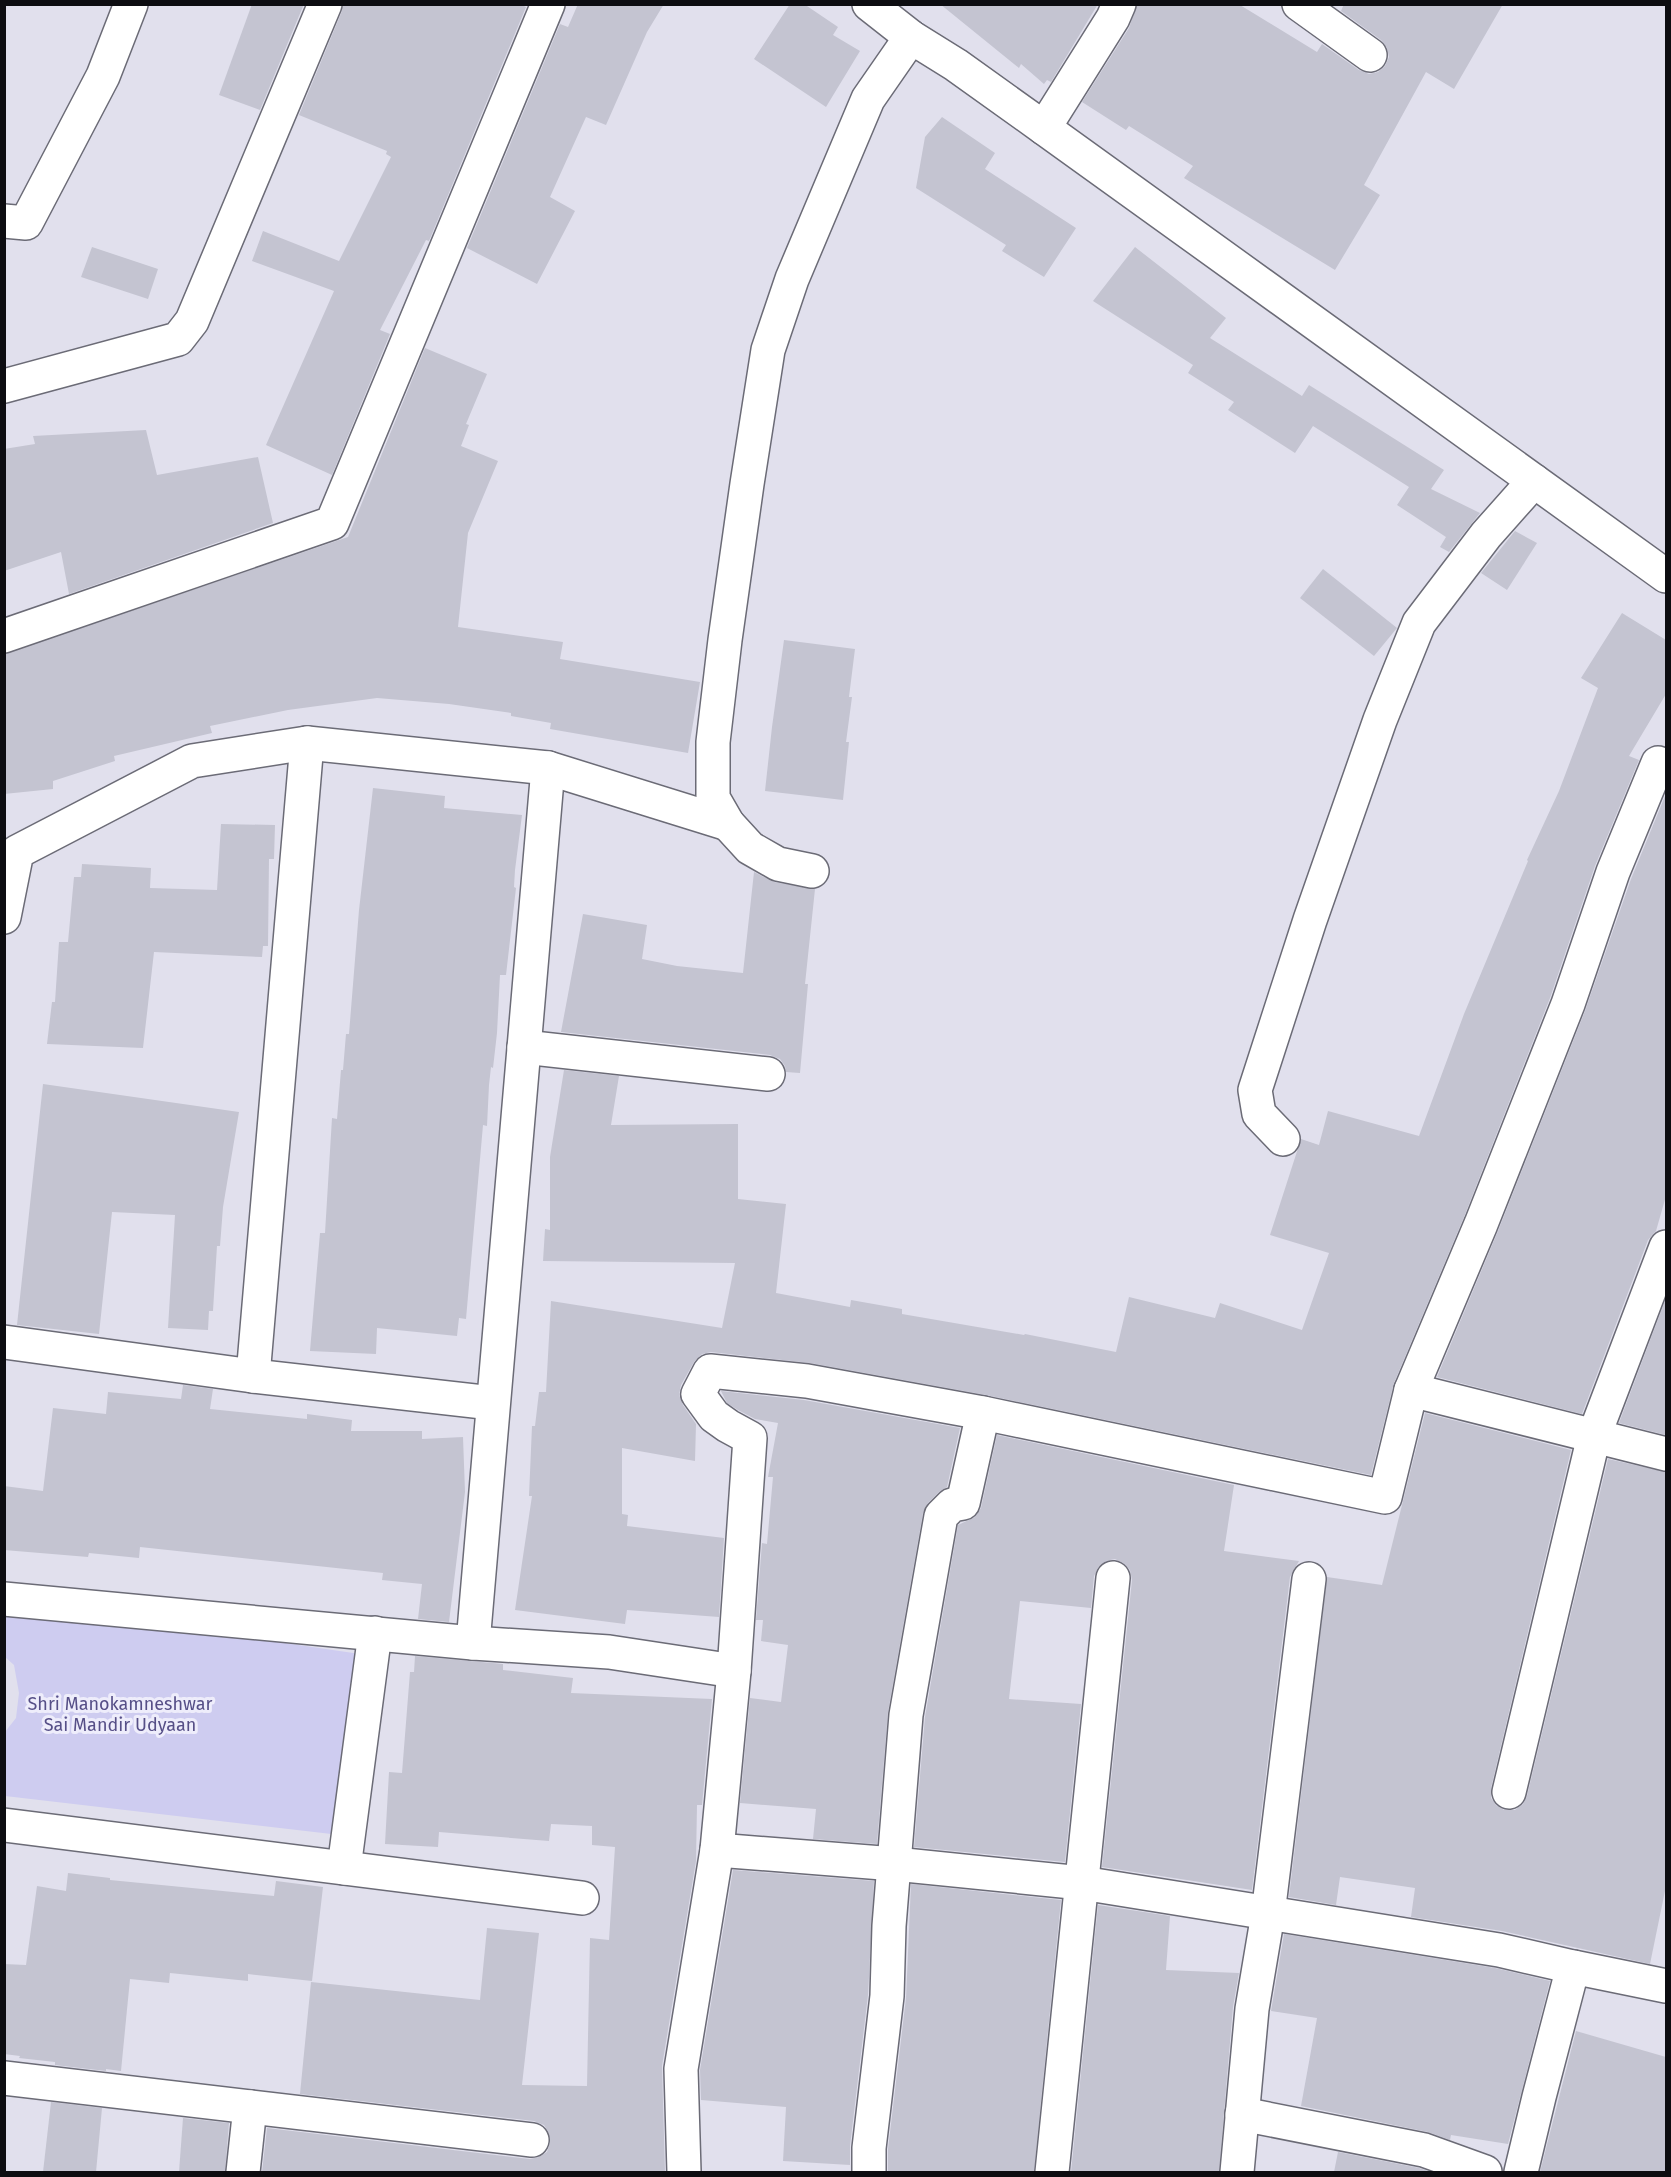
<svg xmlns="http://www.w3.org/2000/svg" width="1671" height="2177" font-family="'Fira Sans',sans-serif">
  <rect width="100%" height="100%" fill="#e1e0ed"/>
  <polygon fill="#ceccf0" points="5,1602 360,1654 340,1835 5,1796 5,1732 16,1718 19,1693 14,1665 5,1657"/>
  <g fill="#c4c4d1">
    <polygon points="252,4 304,4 260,110 219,95"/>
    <polygon points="343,4 520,4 526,7 429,241 426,240 380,330 390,334 332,475 266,445 334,291 252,261 263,231 339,261 391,157 386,154 387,151 299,115 342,11"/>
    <polygon points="578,4 664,4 647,32 606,125 586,117 550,197 575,211 537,284 467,248 560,24 568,27"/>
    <polygon points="790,4 804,4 838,27 833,35 860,51 826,107 754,59"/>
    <polygon points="940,4 1098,4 1051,82 1047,80 1044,84 1021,64 1019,68"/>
    <polygon points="1137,4 1240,5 1317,52 1322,44 1359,70 1369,74 1378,72 1385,66 1389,57 1387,48 1381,40 1341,11 1344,4 1503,4 1454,89 1426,72 1364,185 1380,195 1335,270 1184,178 1193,166 1129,126 1126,130 1082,102 1129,28"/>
    <polygon points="942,117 995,153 985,169 1076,228 1044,277 1002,251 1006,245 916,188 925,137"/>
    <polygon points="92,247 158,269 148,299 81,277"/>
    <polygon points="1135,247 1226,318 1210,338 1302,396 1309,385 1444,470 1431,489 1480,513 1449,552 1440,547 1446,537 1397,505 1409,487 1313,426 1295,453 1228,410 1234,402 1188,373 1193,365 1093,301"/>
    <polygon points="425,348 487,374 466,424 469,425 461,446 498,461 468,533 458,627 563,642 560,659 700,682 688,753 550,729 551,723 511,716 511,713 449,704 377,698 288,710 210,726 212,733 114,756 115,761 53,781 53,789 4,794 4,654 348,537"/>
    <polygon points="146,430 157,475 258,457 273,523 69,594 61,552 4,571 4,449 35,444 33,436"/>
    <polygon points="1515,531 1537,543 1507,590 1481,573"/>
    <polygon points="1323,569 1397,628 1374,656 1300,598"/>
    <polygon points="1622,613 1666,640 1666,694 1629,756 1639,760 1595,866 1550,998 1464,1217 1394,1383 1371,1475 986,1395 810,1363 711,1352 702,1354 694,1362 681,1385 679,1395 683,1405 696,1424 695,1461 622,1448 622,1514 628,1515 627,1526 724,1538 719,1617 627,1610 625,1624 515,1610 532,1496 529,1496 532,1426 535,1426 539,1392 546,1392 551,1301 722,1328 735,1263 543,1261 545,1229 550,1230 550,1157 564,1070 619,1076 611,1125 738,1124 738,1199 786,1204 776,1293 850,1307 851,1300 902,1309 902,1314 1024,1335 1025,1334 1116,1352 1129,1297 1215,1318 1220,1303 1302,1330 1329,1253 1270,1235 1301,1139 1319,1145 1328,1111 1419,1136 1464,1014 1528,861 1527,860 1559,791 1598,688 1581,678"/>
    <polygon points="784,640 855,649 849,697 852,697 846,742 849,742 843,800 765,791 772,727"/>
    <polygon points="373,788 445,796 444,808 522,815 515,870 514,887 516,888 506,975 500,975 497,1033 493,1068 491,1067 489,1085 487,1126 483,1125 466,1319 459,1318 457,1336 377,1328 376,1354 310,1351 320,1233 325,1233 332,1118 337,1119 341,1070 343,1070 346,1034 349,1034 359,910"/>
    <polygon points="1665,796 1666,797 1666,1196 1656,1231 1648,1240 1582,1414 1437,1377 1498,1231 1585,1011 1631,879"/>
    <polygon points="221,824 275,825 274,859 269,859 268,946 263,946 262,957 154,952 143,1048 47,1044 52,1002 55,1002 59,942 68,942 74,877 81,877 82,864 151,868 150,888 217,890"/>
    <polygon points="754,872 774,882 815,889 805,984 808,984 800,1073 786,1072 785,1066 780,1059 770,1055 561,1032 583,914 647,925 642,959 677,966 743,973"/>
    <polygon points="43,1084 239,1112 223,1207 220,1246 217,1246 213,1311 209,1311 208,1330 168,1328 175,1215 112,1212 99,1334 17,1325"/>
    <polygon points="1666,1298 1666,1435 1619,1423"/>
    <polygon points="183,1385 213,1389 210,1409 307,1419 307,1414 352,1420 351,1431 422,1431 422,1439 463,1437 465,1492 449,1622 418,1619 422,1584 382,1580 383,1573 140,1547 139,1558 89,1553 88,1557 4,1550 4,1486 43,1491 53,1408 106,1414 108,1392 181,1399"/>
    <polygon points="721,1391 804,1400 960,1428 947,1487 939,1492 928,1503 923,1513 888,1712 877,1844 813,1839 816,1809 740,1803 750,1698 781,1702 788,1645 761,1641 763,1620 756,1620 762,1543 767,1544 773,1477 768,1477 778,1423 755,1419 738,1410 727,1403"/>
    <polygon points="1425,1413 1571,1450 1491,1788 1491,1798 1496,1805 1504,1810 1515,1810 1523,1804 1527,1796 1608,1459 1666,1472 1666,1886 1650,1964 1502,1931 1411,1917 1415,1888 1340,1877 1336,1905 1289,1897 1327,1577 1382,1585"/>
    <polygon points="997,1435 1234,1485 1224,1551 1299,1561 1290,1577 1252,1890 1102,1867 1132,1580 1130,1570 1123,1563 1115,1559 1106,1561 1098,1568 1094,1576 1091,1608 1020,1601 1009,1699 1081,1704 1065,1862 914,1847 925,1717 958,1525 975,1517 981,1508"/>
    <polygon points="415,1656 503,1664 503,1670 573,1678 571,1693 712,1699 702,1805 697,1805 696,1861 662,2066 665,2172 262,2172 267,2128 530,2159 539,2157 547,2152 550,2143 549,2133 544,2125 534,2121 300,2094 311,1982 480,2000 487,1928 539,1933 522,2085 587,2086 590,1938 609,1940 615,1847 592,1845 592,1826 551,1824 549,1841 439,1832 438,1847 385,1844 389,1772 402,1773 410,1672 414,1672"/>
    <polygon points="733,1870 874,1881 868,1995 850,2146 850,2165 783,2161 786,2107 701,2100 700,2070"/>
    <polygon points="68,1873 110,1878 110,1880 274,1896 276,1881 323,1887 312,1981 248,1974 248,1981 170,1973 169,1983 130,1979 121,2071 106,2069 106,2071 55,2065 55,2062 19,2058 20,2056 4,2054 4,1964 26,1965 37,1886 66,1891"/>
    <polygon points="911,1884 1061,1900 1034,2172 888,2172 888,2149 906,1998"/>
    <polygon points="1098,1905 1170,1916 1166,1970 1239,1973 1233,2007 1219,2172 1071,2172"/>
    <polygon points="1284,1934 1495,1968 1550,1981 1508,2144 1451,2135 1450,2140 1428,2132 1301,2106 1317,2018 1271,2011"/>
    <polygon points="1576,2031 1666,2057 1666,2172 1540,2172"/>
    <polygon points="51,2102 102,2108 96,2172 43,2172"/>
    <polygon points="183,2118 229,2123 225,2172 179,2172"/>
    <polygon points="1338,2152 1419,2168 1431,2172 1334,2172"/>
  </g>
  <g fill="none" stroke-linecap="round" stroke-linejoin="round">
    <g stroke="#6b6b76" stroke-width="36">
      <g id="street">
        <polyline points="1299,4 1370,55"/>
        <polyline points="1044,128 1113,18 1119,4"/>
        <polyline points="4,221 26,223 103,76 131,4"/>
        <polyline points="4,386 178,339 192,321 325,4"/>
        <polyline points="4,636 332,523 548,4"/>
        <polyline points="812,871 778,864 750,848 728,824 713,798 713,742 725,640 747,484 768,350 792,279 868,99 911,37"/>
        <polyline points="4,917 17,852 192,761 307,743 548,768 728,824"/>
        <polyline points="524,1047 768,1074"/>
        <polyline points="1283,1139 1259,1114 1255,1090 1310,920 1380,720 1419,623 1486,535 1534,481"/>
        <polyline points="4,1342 253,1376 492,1403"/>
        <polyline points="253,1376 307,743"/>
        <polyline points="1411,1390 1666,1454"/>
        <polyline points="4,1599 473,1643 609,1652 734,1671"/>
        <polyline points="473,1643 548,768"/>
        <polyline points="1509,1792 1594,1436 1666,1247"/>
        <polyline points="4,1825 582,1898"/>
        <polyline points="717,1850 895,1864 1082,1883 1499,1950 1573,1967 1666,1986"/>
        <polyline points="344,1868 375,1633"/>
        <polyline points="4,2078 532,2140"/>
        <polyline points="1242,2114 1424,2150 1485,2172"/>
        <polyline points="243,2172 250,2107"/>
        <polyline points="684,2172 681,2069 717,1850 734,1671 750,1438 728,1426 714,1416 698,1394 710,1371 807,1381 983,1413 1385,1497 1411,1390 1481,1224 1568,1004 1613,872 1658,763"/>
        <polyline points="869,2172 869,2148 887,1996 889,1926 906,1715 941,1516 952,1505 963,1503 983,1413"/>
        <polyline points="1052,2172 1113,1578"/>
        <polyline points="1237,2172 1252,2009 1268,1914 1309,1579"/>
        <polyline points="1521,2172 1539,2097 1573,1967"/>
      </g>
    </g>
    <g stroke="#6b6b76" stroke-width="36">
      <polyline id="secondary" points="869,4 911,37 956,65 1044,128 1666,576"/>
    </g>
    <use href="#street" stroke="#fff" stroke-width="33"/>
    <use href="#secondary" stroke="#fff" stroke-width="33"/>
  </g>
  <g text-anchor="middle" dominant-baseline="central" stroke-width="6" stroke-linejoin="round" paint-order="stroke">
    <g font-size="18" fill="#564f87" stroke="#eeedfb">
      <text x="120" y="1704">Shri Manokamneshwar<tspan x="120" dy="21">Sai Mandir Udyaan</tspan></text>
    </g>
  </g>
  <rect width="1671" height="2177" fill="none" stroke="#0d0d11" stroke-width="12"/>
</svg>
